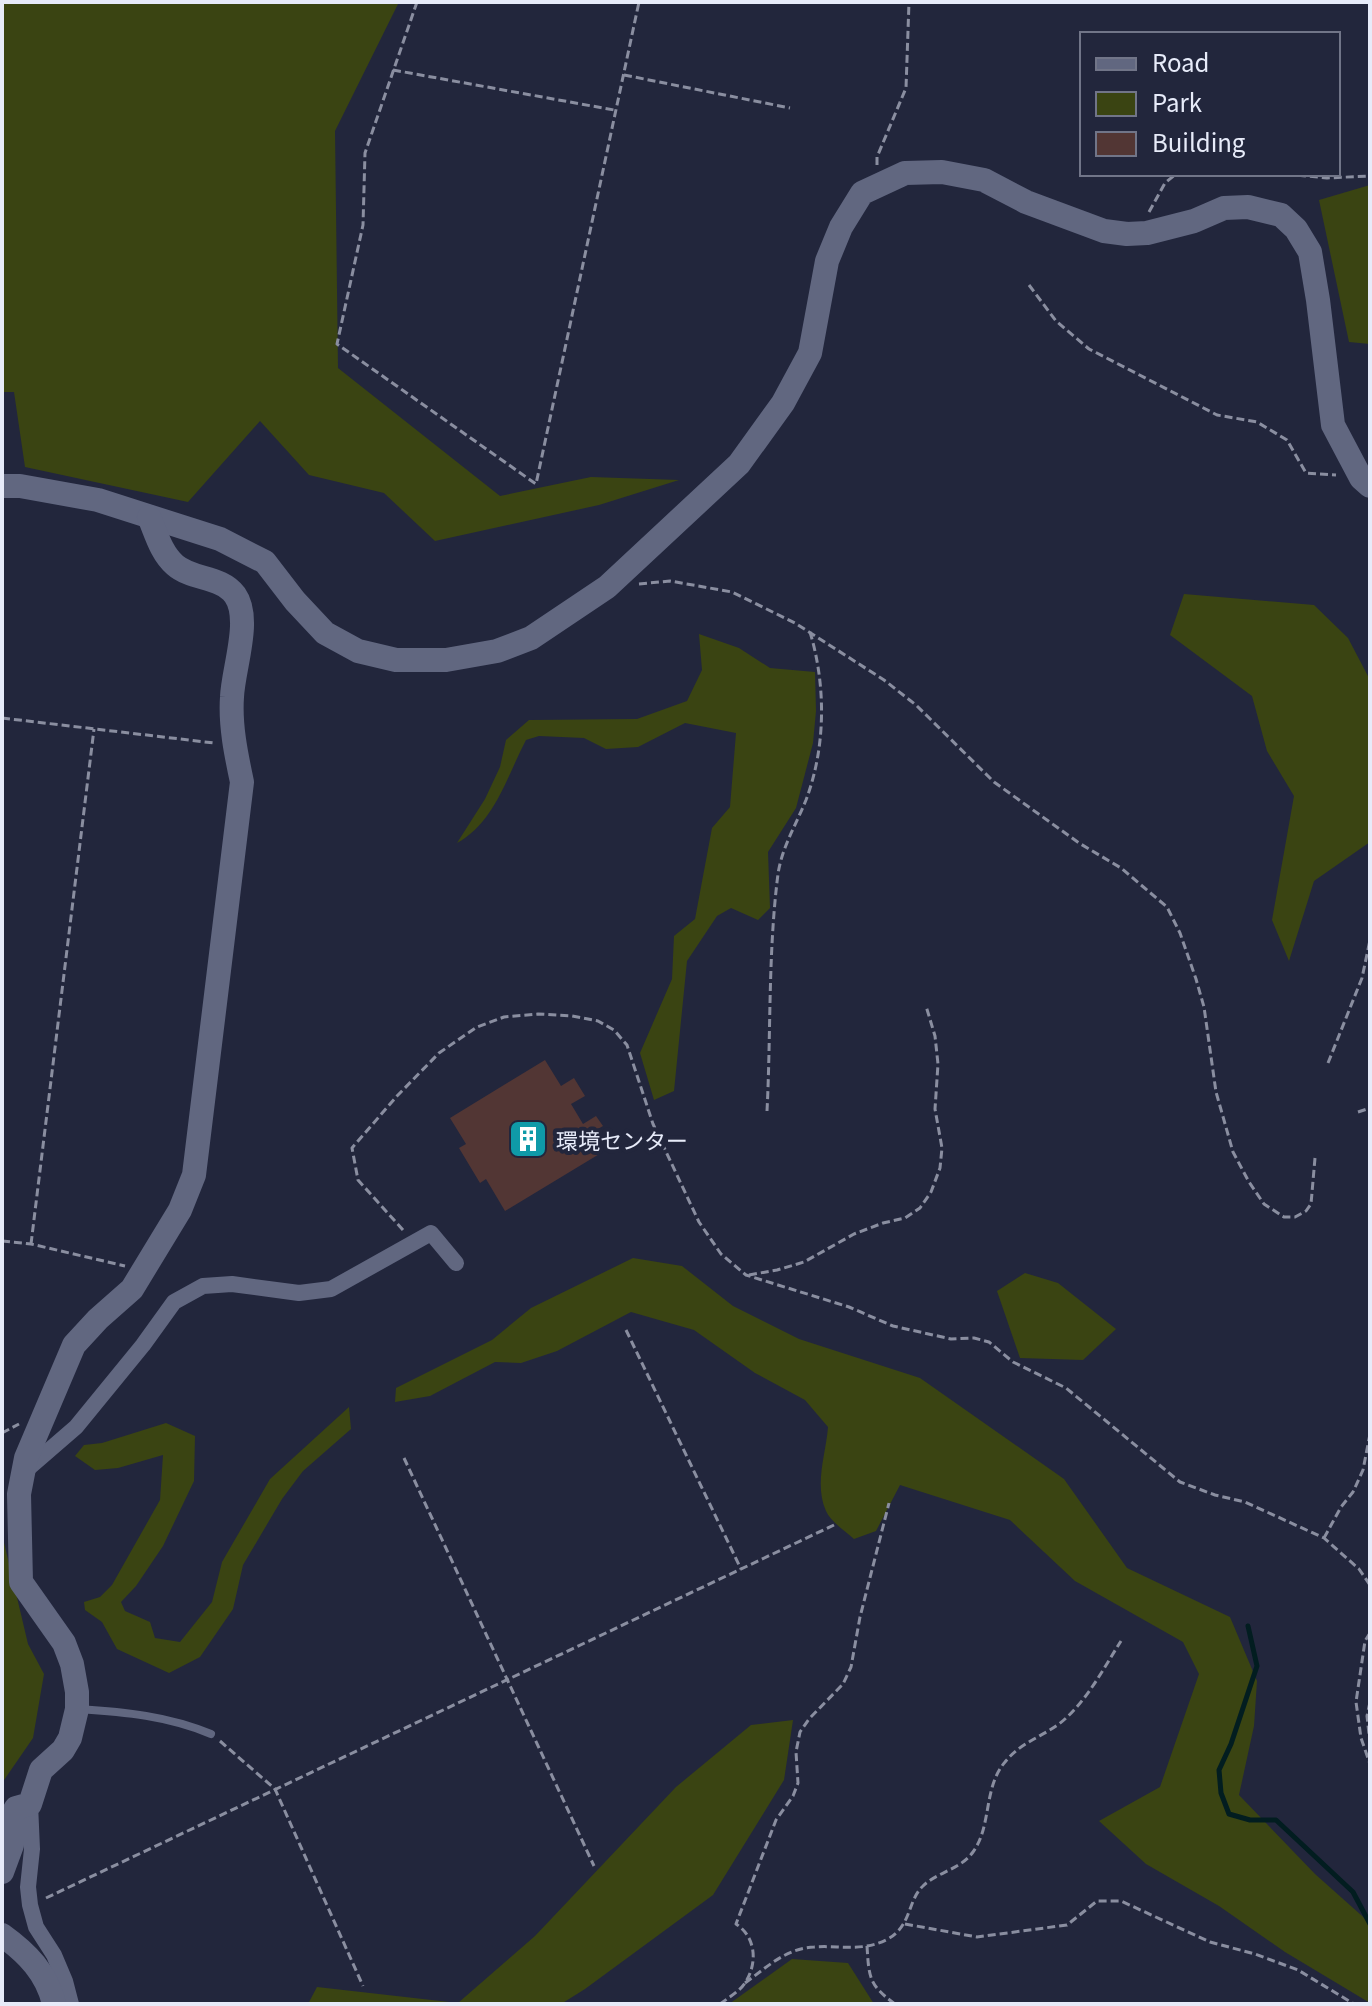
<svg xmlns="http://www.w3.org/2000/svg" width="1372" height="2006" font-family="Georgia,'Noto Sans JP',serif">
  <rect width="100%" height="100%" fill="#22263c"/>
  <g fill="#3a4412">
    <polygon points="2,2 399,2 335,131 338,368 500,496 591,477 679,480 599,505 435,541 384,493 309,475 260,421 188,502 25,467 14,392 2,392"/>
    <polygon points="1370,185 1370,344 1349,342 1319,200"/>
    <polygon points="1184,594 1314,605 1348,638 1370,680 1370,842 1314,881 1289,961 1272,920 1294,796 1267,751 1252,696 1170,635"/>
    <path d="M699,634L739,648L770,668L815,672L816,711L813,743L796,808L768,852L770,908L758,920L731,908L717,916L687,961L674,1091L654,1100L640,1053L672,979L674,936L695,919L712,828L730,807L736,733L685,723L638,747L606,749L584,738L539,736L526,740C507,776 495,822 457,843L485,799L500,767L506,740L529,720L637,719L687,701L702,670Z"/>
    <path d="M633,1258L682,1266L733,1306L799,1339L920,1378L1064,1479L1127,1568L1230,1617L1257,1681L1254,1726L1239,1795L1315,1874L1370,1923V2003L1285,1952L1219,1906L1146,1864L1099,1821L1160,1787L1199,1674L1183,1642L1075,1581L1010,1520L900,1485L876,1531L854,1539C845,1531 830,1521 826,1511C814,1484 826,1454 828,1427L805,1400L755,1373L694,1330L631,1312L557,1351L521,1363L495,1362L430,1396L395,1402L396,1388L492,1340L531,1308Z"/>
    <polygon points="1025,1273 1058,1283 1116,1329 1083,1360 1020,1358 997,1291"/>
    <polygon points="349,1407 351,1429 303,1471 282,1499 243,1565 233,1609 200,1657 169,1673 117,1649 102,1622 85,1610 84,1602 100,1597 112,1585 160,1500 163,1455 118,1468 95,1470 75,1456 84,1445 102,1443 166,1423 195,1436 194,1481 163,1546 136,1586 121,1602 125,1611 150,1622 155,1638 180,1642 212,1602 222,1562 270,1479"/>
    <polygon points="2,1534 28,1644 44,1674 33,1738 2,1783"/>
    <polygon points="793,1720 784,1780 713,1895 585,1989 561,2004 308,2004 317,1987 458,2003 535,1936 676,1787 751,1725"/>
    <polygon points="792,1959 848,1963 874,2004 729,2004"/>
  </g>
  <g fill="none" stroke-linecap="round" stroke-linejoin="round">
    <polyline stroke="#021d20" stroke-width="5" points="1248,1626 1257,1666 1231,1744 1219,1770 1221,1793 1229,1814 1250,1820 1276,1820 1353,1892 1370,1924"/>
  </g>
  <polygon fill="#523634" points="545,1060 561,1086 574,1078 585,1096 571,1104 583,1124 596,1116 603,1126 589,1134 601,1153 505,1211 486,1179 480,1183 459,1148 466,1144 450,1118"/>
  <g fill="none" stroke-linecap="round" stroke-linejoin="round">
    <g stroke="#8a8ea0" stroke-width="3" stroke-dasharray="8 4" stroke-linecap="butt">
      <polyline points="417,2 365,153 363,225 337,344 536,484 639,2"/>
      <polyline points="393,70 614,110"/>
      <polyline points="624,75 790,108"/>
      <polyline points="877,165 877,157 906,88 909,2"/>
      <polyline points="1286,174 1327,178 1370,176"/>
      <polyline points="1149,212 1165,183 1176,174"/>
      <polyline points="1029,285 1056,321 1089,349 1217,415 1257,422 1287,440 1306,473 1336,475"/>
      <polyline points="639,584 670,581 732,592 795,623 884,680 916,705 994,782 1079,843 1121,868 1167,907 1180,933 1196,979 1204,1007 1216,1092 1233,1152 1249,1182 1264,1204 1284,1217 1295,1217 1306,1211 1311,1204 1315,1158"/>
      <polyline points="2,718 214,743"/>
      <polyline points="1328,1063 1362,978 1370,940"/>
      <path d="M767,1111C771,1033 768,952 778,874C782,847 796,825 806,800C826,747 826,685 810,632"/>
      <polyline points="1358,1112 1370,1108"/>
      <polyline points="403,1230 358,1180 352,1148 397,1096 439,1053 477,1027 504,1017 538,1014 572,1016 598,1021 614,1030 627,1045 653,1124 699,1222 721,1254 746,1275 849,1307 893,1326 951,1339 974,1338 989,1342 1013,1362 1066,1388 1180,1482 1215,1495 1245,1502 1324,1538 1359,1569 1370,1585"/>
      <polyline points="2,1241 31,1244 125,1266"/>
      <polyline points="31,1244 94,729"/>
      <polyline points="749,1275 777,1270 804,1262 854,1234 883,1223 905,1218 920,1208 931,1192 940,1168 942,1148 935,1109 938,1064 935,1036 926,1006"/>
      <polyline points="626,1330 741,1569"/>
      <polyline points="2,1433 19,1424"/>
      <polyline points="404,1458 594,1866"/>
      <polyline points="1324,1538 1341,1507 1353,1492 1363,1470 1370,1434"/>
      <polyline points="1370,1633 1365,1641 1356,1702 1361,1738 1370,1764"/>
      <polyline points="1370,1702 1367,1716 1370,1743"/>
      <polyline points="220,1741 275,1789 363,1986"/>
      <polyline points="46,1898 834,1525"/>
      <polyline points="905,1924 977,1937 1067,1925 1097,1901 1121,1901 1210,1942 1255,1954 1298,1970 1354,2004"/>
      <path d="M867,1946C869,1978 869,1985 895,2004"/>
      <path d="M745,1983C766,1968 786,1948 814,1947C838,1945 862,1952 886,1940C912,1927 907,1901 923,1886C937,1872 960,1870 973,1852C992,1826 983,1788 1005,1762C1020,1743 1041,1737 1059,1724C1086,1703 1103,1669 1121,1641"/>
      <path d="M720,2004C728,1998 740,1991 745,1983C758,1963 756,1937 736,1924L776,1820L793,1796L798,1783L796,1752L800,1732L809,1719L843,1684L851,1667L860,1617L889,1503"/>
    </g>
    <path stroke="#616780" stroke-width="8" d="M78,1709C125,1712 168,1716 211,1734"/>
    <g stroke="#616780" stroke-width="16">
      <polyline points="24,1472 76,1427 143,1345 174,1302 203,1286 232,1284 299,1293 331,1289 431,1233 456,1263"/>
      <polyline points="30,1804 32,1849 28,1887 30,1905 36,1927 54,1955 65,1981 71,2004"/>
    </g>
    <g stroke="#616780" stroke-width="24">
      <polyline points="2,486 20,486 98,500 220,539 265,562 295,601 325,633 358,651 396,660 446,660 497,651 531,638 607,587 739,464 783,403 810,353 827,261 841,227 862,193 905,173 942,172 984,180 1026,202 1104,231 1127,234 1147,233 1194,221 1224,208 1248,207 1281,215 1296,229 1310,252 1318,300 1333,425 1361,478 1370,486"/>
      <path d="M2,1872L12,1845V1815L16,1808L30,1804L41,1770L63,1750L70,1738L77,1709V1692L72,1664L64,1643L21,1582L19,1494L26,1458L74,1345L98,1319L132,1289L180,1210L194,1175L242,782C236,754 230,725 232,697C233,669 252,619 235,595C221,576 192,580 175,565C161,553 156,533 149,517"/>
      <path d="M2,1935C27,1953 47,1973 54,2004"/>
    </g>
  </g>
  <defs>
    <g id="building-square" transform="scale(2)"><rect x="-9" y="-9" width="18" height="18" rx="4" fill="#0f9aa8" stroke="#22263c"/><path d="M-4-6H4V6H1V3H-1V6H-4ZM-2.5-4.3h1.7v1.8h-1.7ZM.8-4.3h1.7v1.8H.8ZM-2.5-1h1.7V.8h-1.7ZM.8-1h1.7V.8H.8Z" fill="#fff"/></g>
  </defs>
  <g fill-rule="evenodd">
    <use href="#building-square" x="528" y="1139"/>
  </g>
  <g text-anchor="middle" dominant-baseline="central" stroke-width="8" stroke-linejoin="round" paint-order="stroke">
    <g font-size="22" fill="#e7ebf9" stroke="#22263c" text-anchor="start">
      <text x="556" y="1139">環境センター</text>
    </g>
  </g>
  <rect width="1372" height="2006" fill="none" stroke="#e7ebf9" stroke-width="8"/>
  <rect x="1080" y="32" width="260" height="144" fill="#22263c" stroke="#717588" stroke-width="2"/>
  <rect x="1096" y="58" width="40" height="12" fill="#616780" stroke="#717588" stroke-width="2"/>
  <text x="1152" y="72" font-size="24" fill="#e7ebf9">Road</text>
  <rect x="1096" y="92" width="40" height="24" fill="#3a4412" stroke="#717588" stroke-width="2"/>
  <text x="1152" y="112" font-size="24" fill="#e7ebf9">Park</text>
  <rect x="1096" y="132" width="40" height="24" fill="#523634" stroke="#717588" stroke-width="2"/>
  <text x="1152" y="152" font-size="24" fill="#e7ebf9">Building</text>
</svg>
